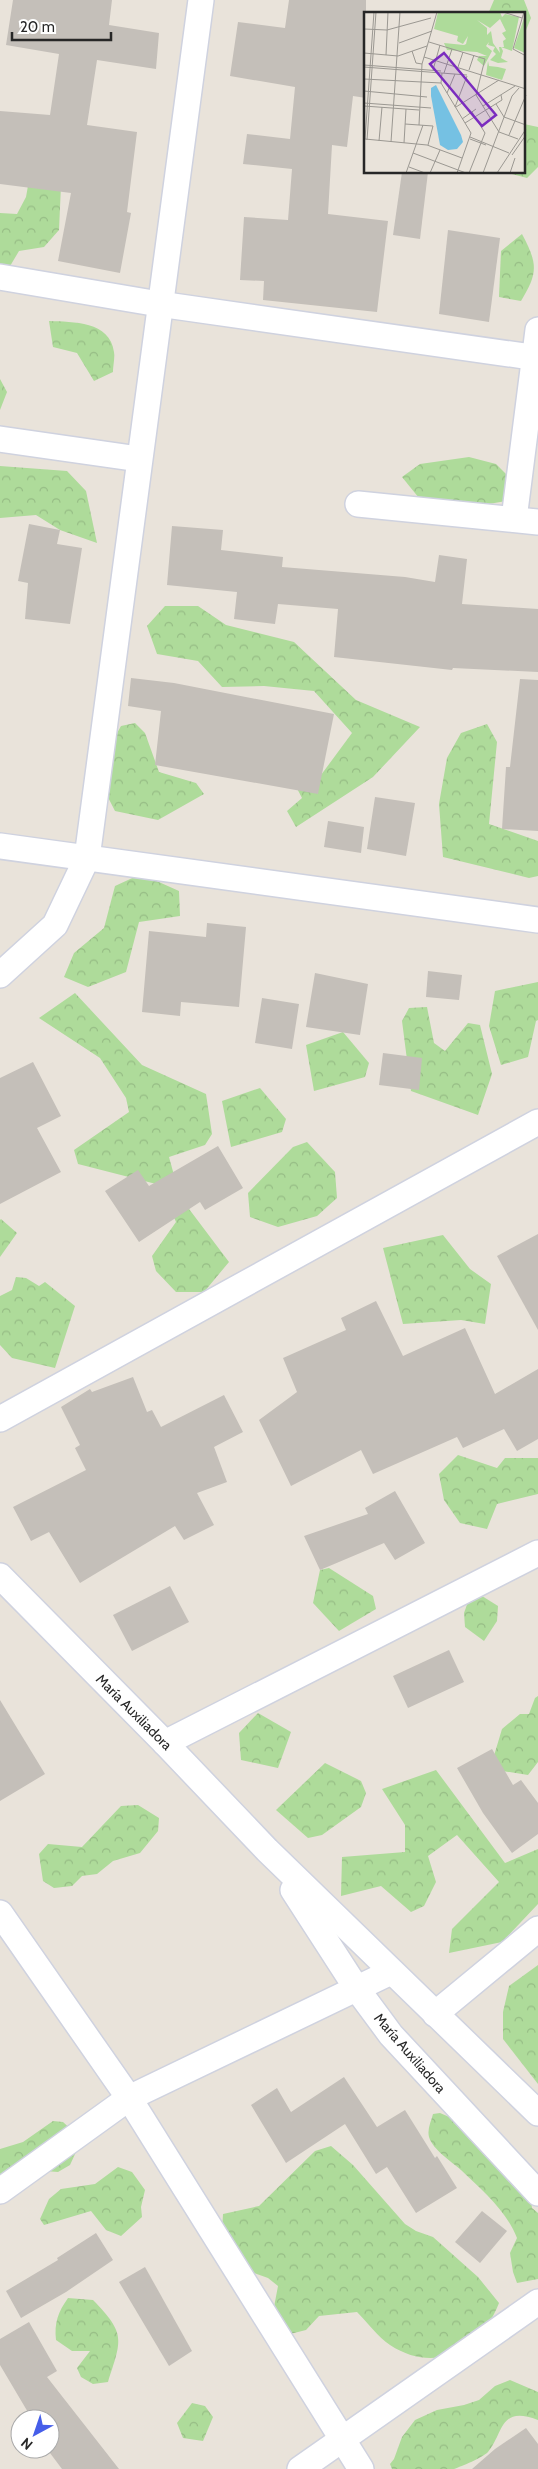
<svg xmlns="http://www.w3.org/2000/svg" width="538" height="2469" font-family="Cabin,sans-serif">
  <defs>
    <pattern id="forest-crowns" width="20" height="18" patternUnits="userSpaceOnUse" patternTransform="scale(1.25)"><rect width="20" height="18" fill="#aedb9a"/><path d="M2 6a3 3 0 1 1 6 0M12 15a3 3 0 1 1 6 0" fill="none" stroke="#96bc85"/></pattern>
  </defs>
  <rect width="100%" height="100%" fill="#e9e3da"/>
  <g fill="url(#forest-crowns)">
    <polygon points="494,0 524,0 531,18 524,35 524,14 488,14"/>
    <polygon points="524,124 538,127 538,167 527,178 508,173 524,172"/>
    <polygon points="33,158 62,163 59,230 44,247 19,251 0,283 0,213 17,214 26,197"/>
    <path d="M522,234C538,264 538,273 521,301L499,297L501,251Z"/>
    <path d="M49,321C73,322 110,321 114,352C115,358 113,366 113,372L94,381L77,353L53,347Z"/>
    <polygon points="0,379 7,392 0,410"/>
    <polygon points="469,457 496,464 516,484 506,501 454,510 423,503 402,477 420,464"/>
    <polygon points="0,466 67,471 86,491 97,543 60,530 36,515 0,518"/>
    <polygon points="165,606 198,606 226,625 294,642 356,700 420,727 373,777 296,827 287,811 302,798 291,777 321,775 352,733 314,691 264,686 222,687 198,661 157,654 147,626"/>
    <polygon points="135,723 145,733 159,772 196,783 204,794 158,820 115,811 95,772 121,726"/>
    <polygon points="487,724 497,742 489,824 538,841 538,876 529,878 443,857 439,804 447,758 461,733"/>
    <polygon points="141,874 179,891 180,916 139,922 126,972 88,987 64,977 74,953 104,928 115,886"/>
    <polygon points="538,982 538,1020 536,1021 528,1057 501,1065 489,1026 495,991"/>
    <polygon points="75,993 142,1065 206,1094 212,1134 205,1145 169,1157 180,1197 229,1262 204,1292 176,1292 156,1271 152,1256 176,1222 160,1185 78,1164 74,1150 129,1112 126,1098 100,1058 39,1018"/>
    <polygon points="427,1007 434,1043 445,1051 468,1023 480,1025 492,1074 478,1115 411,1091 402,1021 409,1008"/>
    <polygon points="343,1032 369,1063 365,1077 314,1091 306,1045"/>
    <polygon points="260,1088 286,1119 282,1132 231,1147 222,1101"/>
    <polygon points="307,1142 335,1172 337,1198 317,1216 278,1227 250,1217 248,1193 293,1147"/>
    <polygon points="1,1219 17,1233 0,1257 0,1220"/>
    <polygon points="443,1235 470,1269 491,1284 485,1324 461,1320 403,1324 383,1248"/>
    <polygon points="16,1277 26,1278 39,1286 45,1282 75,1306 55,1368 12,1358 0,1345 0,1296 12,1290"/>
    <polygon points="458,1455 497,1468 505,1458 538,1458 538,1494 497,1504 487,1529 460,1523 444,1500 439,1474"/>
    <polygon points="329,1568 373,1596 376,1609 339,1631 313,1603 320,1570"/>
    <polygon points="482,1596 498,1606 497,1621 484,1641 465,1627 464,1613 469,1599"/>
    <polygon points="538,1696 538,1762 528,1775 490,1769 502,1729 520,1714 529,1714 535,1698"/>
    <polygon points="258,1713 291,1732 278,1768 241,1760 239,1733"/>
    <polygon points="325,1763 361,1781 366,1793 361,1807 322,1835 308,1838 276,1810"/>
    <polygon points="436,1770 505,1863 538,1849 538,1904 502,1942 449,1953 452,1929 499,1882 457,1835 428,1856 436,1882 424,1906 411,1912 381,1886 341,1896 342,1857 405,1852 405,1825 382,1789"/>
    <polygon points="138,1805 159,1818 158,1831 140,1853 113,1861 97,1874 82,1876 72,1886 54,1888 43,1881 39,1854 48,1844 82,1847 121,1806"/>
    <polygon points="538,1965 538,2084 503,2039 503,2012 509,1986"/>
    <path d="M440,2113L454,2119L530,2194L532,2208L538,2213V2279L517,2283L513,2272L510,2253L517,2238C506,2210 482,2190 461,2170C451,2161 433,2150 429,2137C427,2129 431,2122 433,2114Z"/>
    <polygon points="53,2121 63,2122 75,2133 76,2152 70,2165 58,2172 45,2171 0,2195 0,2149 23,2142"/>
    <path d="M331,2146L353,2165L405,2224L416,2231L433,2237L478,2277L499,2303C481,2350 436,2375 390,2345C378,2337 367,2322 357,2312L319,2316L306,2330L290,2334L274,2307L278,2286L268,2278L243,2269L221,2250L223,2214L259,2206L315,2151Z"/>
    <polygon points="118,2167 132,2172 145,2190 141,2207 142,2217 121,2236 106,2230 91,2211 44,2225 40,2219 49,2199 61,2189 95,2184"/>
    <path d="M68,2298L93,2300C126,2334 122,2339 108,2382L93,2384L81,2377L77,2368L90,2351H72L56,2340C54,2323 58,2312 68,2298Z"/>
    <path d="M510,2380L538,2392V2420C499,2405 504,2433 488,2452C482,2458 462,2466 454,2469C445,2469 404,2469 392,2469L390,2464L394,2459L402,2437L415,2420L437,2410L464,2405L479,2400L495,2386Z"/>
    <polygon points="192,2403 205,2406 213,2417 203,2441 183,2438 177,2423"/>
  </g>
  <g fill="#c4bfb9">
    <polygon points="13,0 112,0 109,25 159,33 156,69 97,60 87,125 137,132 127,212 131,213 120,273 58,261 71,193 0,184 0,111 50,115 59,54 6,45"/>
    <polygon points="289,0 366,0 366,98 353,96 347,147 332,145 328,214 388,221 377,312 263,300 264,281 240,280 244,217 288,220 292,169 243,164 247,134 290,139 295,87 230,76 238,22 285,28"/>
    <polygon points="402,172 428,172 420,239 393,235"/>
    <polygon points="448,230 500,238 489,322 439,314"/>
    <polygon points="29,524 60,530 57,544 82,548 70,624 25,619 28,583 18,581"/>
    <polygon points="172,526 223,530 221,550 283,557 282,567 405,577 435,582 439,555 467,559 462,604 538,609 538,672 453,668 452,670 334,657 338,609 278,604 275,624 234,619 237,592 167,585"/>
    <polygon points="131,678 174,683 334,714 318,794 155,765 161,711 128,706"/>
    <polygon points="520,679 538,680 538,831 502,829 506,767 510,767"/>
    <polygon points="375,797 415,803 406,856 367,849"/>
    <polygon points="328,821 364,827 361,853 324,847"/>
    <polygon points="207,923 246,927 239,1007 181,1002 180,1016 142,1012 149,931 206,937"/>
    <polygon points="428,971 462,975 459,1000 426,997"/>
    <polygon points="315,973 368,984 360,1035 306,1027"/>
    <polygon points="262,998 299,1004 292,1049 255,1043"/>
    <polygon points="383,1053 422,1058 419,1090 379,1085"/>
    <polygon points="33,1062 61,1116 37,1128 61,1172 0,1204 0,1078"/>
    <polygon points="218,1146 243,1188 205,1210 200,1202 139,1242 105,1191 138,1170 149,1186"/>
    <polygon points="538,1234 538,1330 497,1256"/>
    <polygon points="376,1301 403,1356 465,1328 495,1394 538,1369 538,1439 517,1451 504,1429 463,1448 457,1437 373,1474 361,1450 291,1486 259,1420 297,1392 283,1358 346,1330 341,1318"/>
    <polygon points="133,1377 147,1412 152,1410 161,1427 224,1395 243,1432 214,1447 227,1482 197,1493 214,1525 184,1540 175,1526 80,1583 49,1532 31,1541 13,1507 86,1470 75,1448 80,1445 61,1407 90,1389 92,1392"/>
    <polygon points="395,1491 425,1543 395,1560 384,1543 320,1570 304,1536 368,1514 365,1508"/>
    <polygon points="170,1586 189,1622 132,1651 113,1615"/>
    <polygon points="449,1650 464,1682 408,1708 393,1676"/>
    <polygon points="0,1700 45,1774 0,1801"/>
    <polygon points="492,1749 513,1785 521,1780 538,1803 538,1834 512,1853 483,1813 457,1768"/>
    <polygon points="344,2077 377,2127 405,2110 435,2158 437,2156 457,2188 416,2213 387,2167 376,2174 345,2124 286,2163 251,2105 277,2088 291,2112"/>
    <polygon points="482,2211 507,2231 480,2263 455,2242"/>
    <polygon points="96,2233 113,2260 66,2292 21,2318 6,2291 58,2260 57,2258"/>
    <polygon points="145,2267 192,2351 169,2366 119,2282"/>
    <polygon points="29,2322 57,2371 47,2377 119,2469 62,2469 47,2449 50,2449 50,2419 32,2419 0,2365 0,2339"/>
    <polygon points="526,2428 538,2444 538,2469 472,2469 495,2449"/>
  </g>
  <g fill="none" stroke-linecap="round" stroke-linejoin="round">
    <g stroke="#cfd2df" stroke-width="28">
      <g id="minor">
        <polyline points="0,277 159,304 538,358"/>
        <polyline points="0,439 139,459"/>
        <polyline points="358,504 538,522"/>
        <polyline points="514,519 538,330"/>
        <polyline points="0,846 538,920"/>
        <polyline points="0,975 55,925 87,858 201,0"/>
        <polyline points="0,1419 538,1122"/>
        <polyline points="0,1576 165,1743 267,1850 538,2113"/>
        <polyline points="165,1743 538,1553"/>
        <polyline points="293,1890 357,1989 391,2035 538,2193"/>
        <polyline points="0,1913 129,2098 361,2469"/>
        <polyline points="435,2014 538,1929"/>
        <polyline points="0,2191 129,2098 391,1972"/>
        <polyline points="300,2469 538,2302"/>
      </g>
    </g>
    <use href="#minor" stroke="#fff" stroke-width="25"/>
  </g>
  <g text-anchor="middle" dominant-baseline="central" stroke-width="4" stroke-linejoin="round" paint-order="stroke">
    <g font-size="14" fill="#272727" stroke="#fff">
      <text transform="translate(134 1712) rotate(45)">María Auxiliadora</text>
      <text transform="translate(410 2053) rotate(49)">María Auxiliadora</text>
    </g>
  </g>
  <g transform="translate(364 12)">
    <rect width="161" height="161" fill="#e9e3da"/>
    <path d="M74,0H136L138,5L141,2L155,5L148,39L137,35L139,39L137,46L144,50L134,51V55L142,57L138,68L122,63L124,49L125,54L134,55V51L126,48L132,42L129,39L131,35L124,33L125,30L122,34L128,39L120,54L113,48L115,44H123L113,40L83,38L80,31L100,33L102,32L104,24L99,32L93,29L94,24L70,17ZM136,7L142,19L138,21L142,27L139,29L140,35H135L136,41L129,31L127,19L123,23V16L113,8L126,16ZM161,3V41L150,36Z" fill="#aedb9a" fill-rule="evenodd"/>
    <path d="M72,73L97,123L99,130L93,137L84,138L76,133L67,84V76Z" fill="#75c1e3"/>
    <path fill="none" stroke="#9b9892" stroke-width="1" d="M139,0L158,6M160,0L149,37L162,44M0,17L23,18L67,6M65,30L121,47L112,83L135,120L154,127M35,31L68,19M48,39L52,51L58,52M0,41L34,44L63,34M22,43L24,0M60,45L162,77M0,53L77,59M0,55L103,63M94,55L99,40M69,58L76,33M105,58L110,43M78,61L77,71L107,121L93,161M80,61L88,37M0,67L77,71M0,79L63,85M83,81L91,62M0,91L67,96M132,92L140,105L162,113M0,94L55,98M119,94L151,74M91,95L103,64M92,95L135,68M98,107L112,97M101,111L138,88L137,83M41,112L69,114L64,133M55,113L58,52L73,0M145,123L162,83M106,125L145,141M1,127L10,0M1,127L63,133L98,146M106,127L122,133M3,128L12,0M15,129L18,95M27,130L36,0M40,131L42,97M49,141L102,161M148,143L162,123M45,155L61,161M42,161L59,113M66,161L76,138M105,161L121,121L108,100M119,161L148,84L155,76M133,161L162,117M146,161L151,146"/>
    <path fill="#7b2cbf" fill-opacity="0.15" stroke="#7b2cbf" stroke-width="2.5" d="M80,41L132,103L118,114L66,52Z"/>
    <rect width="161" height="161" fill="none" stroke="#272727" stroke-width="2.5"/>
  </g>
  <g transform="translate(35 2434) rotate(220)"><circle r="24" fill="#ffffff" stroke="#a9a9a9"/>
  <path d="M0-4L9 19L0 12L-9 19Z" fill="#465ee9"/>
  <text y="-8" font-size="14" font-weight="bold" text-anchor="middle" fill="#272727">N</text>
  </g>
  <path d="M12 32v8h99v-8" fill="none" stroke="#272727" stroke-width="2.5"/>
  <text x="20" y="32" font-size="15" fill="#272727" stroke="#ffffff" stroke-width="4" paint-order="stroke">20 m</text>
</svg>
